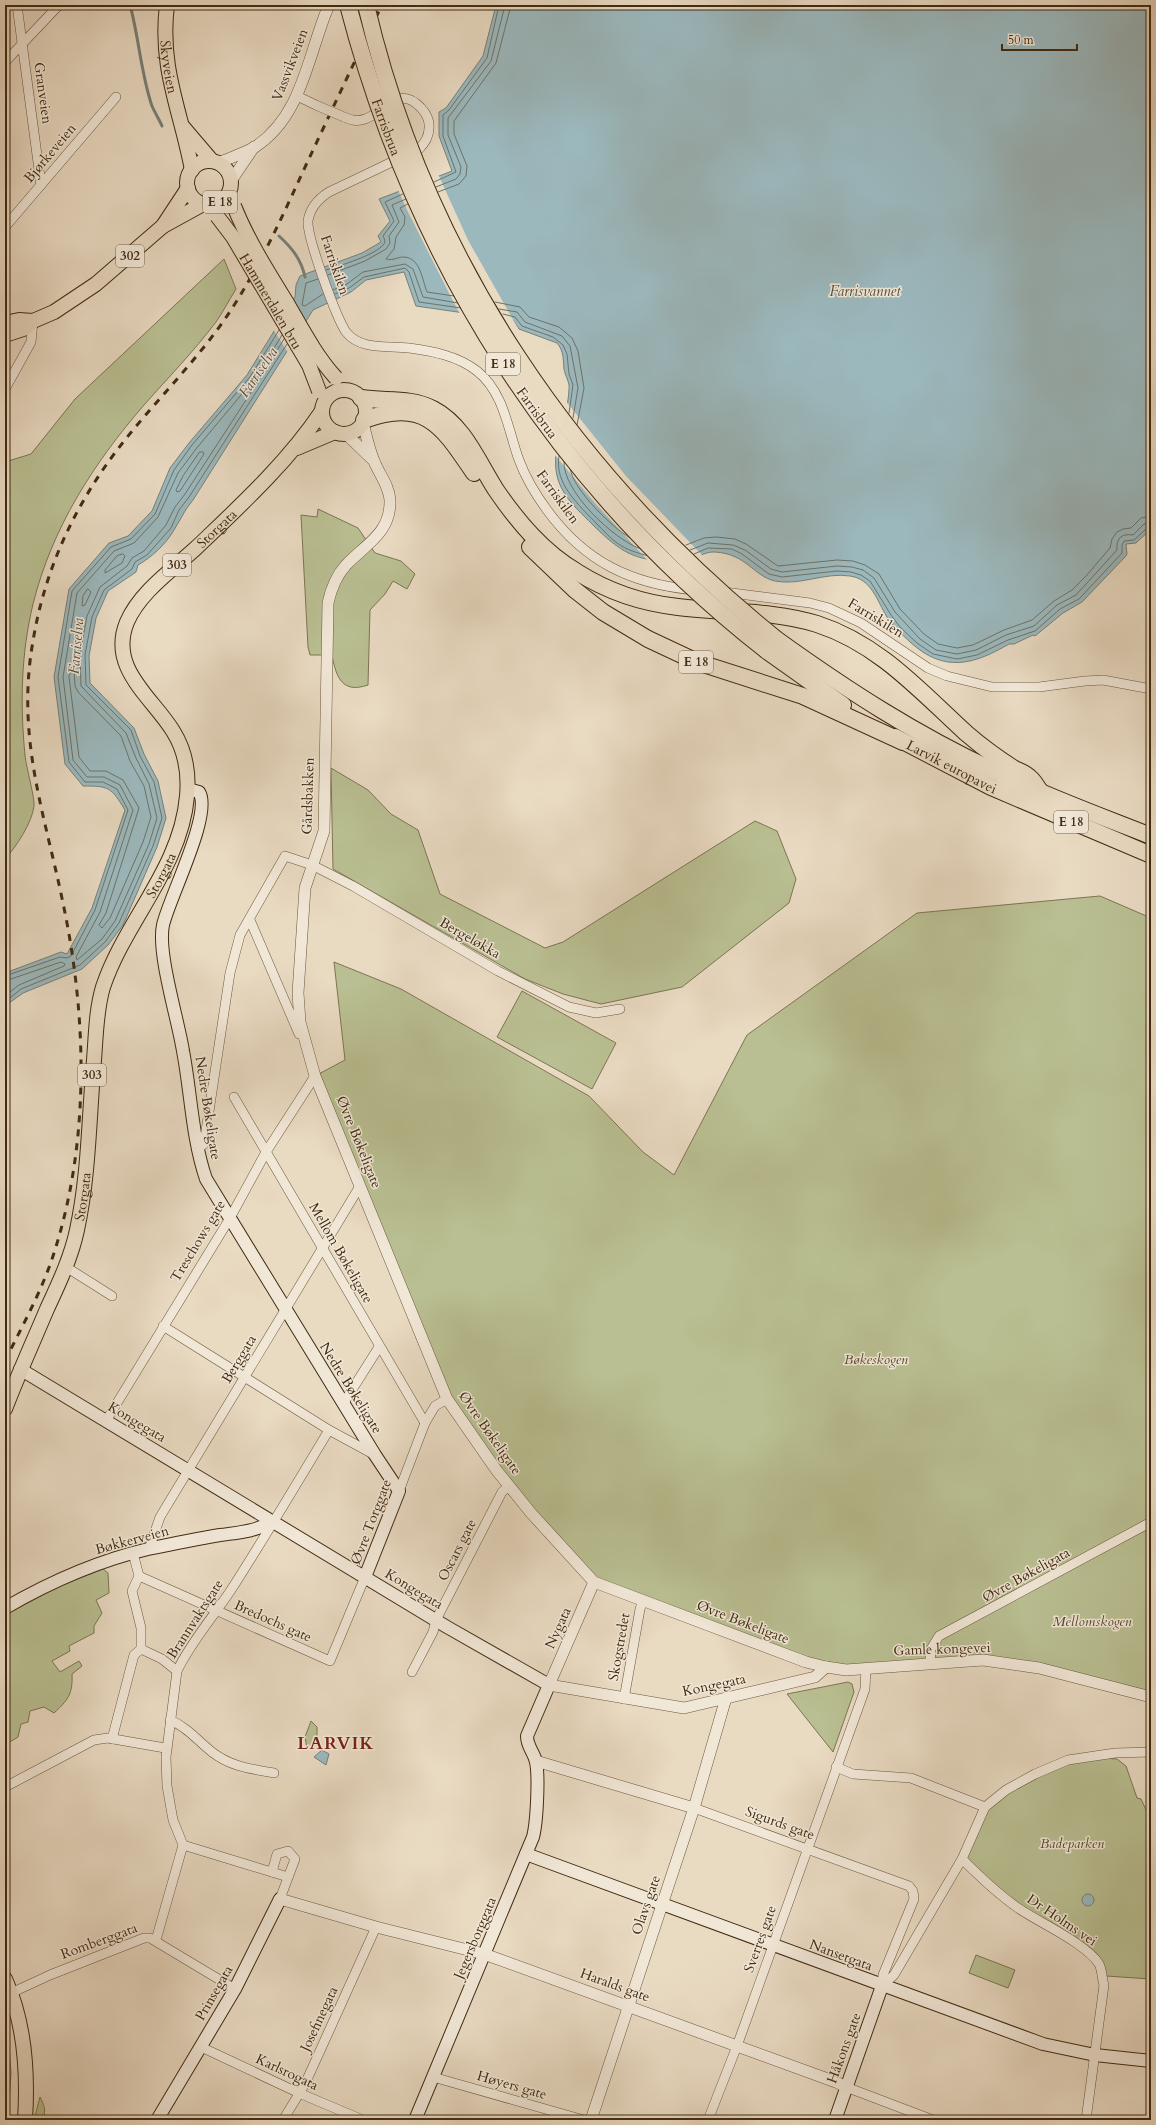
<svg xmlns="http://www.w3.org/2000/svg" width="1156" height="2125" font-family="Cardo,serif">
  <rect width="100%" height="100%" fill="#e9dac2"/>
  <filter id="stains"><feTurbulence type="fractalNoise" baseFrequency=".005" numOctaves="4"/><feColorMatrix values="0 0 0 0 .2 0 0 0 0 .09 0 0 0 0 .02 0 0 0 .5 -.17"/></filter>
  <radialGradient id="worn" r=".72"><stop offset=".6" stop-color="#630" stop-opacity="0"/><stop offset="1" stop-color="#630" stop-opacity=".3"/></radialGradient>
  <g fill="#b9bf92" stroke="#7d7552">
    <path d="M224,259L236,289C229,300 223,312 216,322C194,351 168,378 144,405C93,464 52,528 33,604C21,654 20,704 25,755C26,767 35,798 34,806C32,823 16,847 5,859V462L31,454L75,399Z"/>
    <path d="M318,509L358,528L375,553L401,561L415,574L407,589L393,581L385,594L370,610L368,685C342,694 336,677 332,655H310L308,647L301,515L317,517Z"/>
    <polygon points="331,768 368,790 391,814 418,830 440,894 545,948 563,942 755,821 777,831 796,879 789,903 682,987 601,1004 563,994 525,979 333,869"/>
    <polygon points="1100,896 1151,918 1151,1697 983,1660 826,1667 594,1582 531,1513 447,1399 315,1076 345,1060 334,962 401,989 589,1096 643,1152 674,1175 747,1035 917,913"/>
    <polygon points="522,991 616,1043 592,1089 497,1037"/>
    <path d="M103,1569L108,1573L109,1593L96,1600L102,1613L94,1626V1633L69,1646L70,1651L52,1661L60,1672L79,1661L82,1666L72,1674C73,1694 68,1700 54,1713L44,1707L30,1711L28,1722L21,1724L18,1737L5,1745V1615L59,1586Z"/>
    <polygon points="848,1682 852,1684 854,1692 833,1752 787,1694"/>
    <polygon points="311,1721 317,1727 317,1744 307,1748 305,1737"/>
    <polygon points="1103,1758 1117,1759 1126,1766 1137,1798 1141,1799 1149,1816 1151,1816 1151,1979 1106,1976 1085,1944 988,1885 969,1866 966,1855 970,1843 994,1800 1068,1760"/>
    <polygon points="976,1955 1015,1970 1008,1988 969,1973"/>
    <polygon points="9,2047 11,2073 8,2120 5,2120 5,2048"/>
    <path d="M40,2097C44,2105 47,2111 42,2120H34Z"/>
  </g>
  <g fill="#9bb8bd" stroke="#778078">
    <path d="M496,5H1151V529L1136,543L1126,544L1127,554L1125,557L1082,602L1063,613L1035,636L1033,635L1014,644H1009C973,665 944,673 910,642C902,634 893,627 887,617C877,601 872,579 850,576C825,572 800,586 775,581C753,576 747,554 715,552C704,551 696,560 686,560C640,563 625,557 592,524C583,515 572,505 565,494C542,460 568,425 569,389C570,382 565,376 564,369C563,359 564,351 557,343L519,329L513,320L416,306L404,272L366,280L351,292L313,310L193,500C185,509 181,519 174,530C166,544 152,557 138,565L136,572L108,591L96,618L89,656L90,683L134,728L144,754L158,781L166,818L157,847L123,925L108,945L82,969L23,993L5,1006V973L61,952L67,954L92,908L125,810C111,787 109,786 83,786L65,764L54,677L69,589L109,543L128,536L152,511L170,468L189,443L247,375L295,297L296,285L300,276L362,253L381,242L378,236L390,221L379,199L452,171L439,136V112L446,108L483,56Z"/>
    <polygon points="322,1750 329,1754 326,1765 314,1757"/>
    <circle cx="1088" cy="1900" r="6"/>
  </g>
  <g fill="#e9dac2">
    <polygon points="438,174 468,240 520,332 512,322 460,314 450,295 407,210 398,190"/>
    <polygon points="292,298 306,322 289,354 273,329"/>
    <polygon points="565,400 626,476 703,556 675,565 650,563 595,503 554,454"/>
  </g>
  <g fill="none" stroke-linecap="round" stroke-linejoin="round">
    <g stroke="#6e7267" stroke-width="1">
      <polyline points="434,182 456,172 443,136 443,115 449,110 487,58 499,5"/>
      <polyline points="436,187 456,179 460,174 461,167 448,135 448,118 491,61 505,5"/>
      <polyline points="438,192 459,184 466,176 467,166 454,134 454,121 496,63 511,5"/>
      <path d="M408,204L400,208L405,217L404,225L396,237L394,249L386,259C393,261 397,257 404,257C421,258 422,280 427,292L454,296"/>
      <path d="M326,270C339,266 376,255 384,244C386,242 384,238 383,236L394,221L385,202L403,194"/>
      <polyline points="328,275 365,261 386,249 390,243 389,236 399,222 392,205 406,199"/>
      <polyline points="318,279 306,283 302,305 305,306 323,294"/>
      <polyline points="333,290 347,284 363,272 405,264 413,269 423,297 458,303"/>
      <polyline points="335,294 349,288 364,277 405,268 409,272 419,302 461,308"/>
      <polyline points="495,302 520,307 529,317 559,327 572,338 578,351 584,388 577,425"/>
      <polyline points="499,309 517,312 525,322 562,336 570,346 578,388 573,418"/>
      <polyline points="503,314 515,317 522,326 553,337 563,345 567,354 569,374 573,385 569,413"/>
      <polyline points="282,335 259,373 259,376 262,375 284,339"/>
      <polygon points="254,380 257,380 257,383 185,494 175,507 166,525 144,551 132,558 127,566 100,587 87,616 80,654 81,686 126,733 136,758 149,784 157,818 149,844 115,921 102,939 77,960 76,957 100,912 133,810 120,785 104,777 87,777 73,760 63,677 77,593 114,551 134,543 158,517 178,473 196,449"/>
      <polygon points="200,452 203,452 204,454 180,491 177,492 176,490 183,476"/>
      <path d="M559,456C554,484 579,505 597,524C603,530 610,538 617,543C627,550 637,553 649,556"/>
      <path d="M564,461C562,491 614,540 641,549"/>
      <path d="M570,468C573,490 612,527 630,538"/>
      <polyline points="686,545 704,538 716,537 735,539 746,544 778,566 837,560 853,561 865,565 879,574 900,609 924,634 938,644 957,648 973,645 1004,630 1032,620 1054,601 1072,590 1086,576 1110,548 1112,539 1117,532 1123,529 1131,528 1141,518 1151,516"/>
      <path d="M690,550L708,543L733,545L745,550L771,569L782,572L837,566L852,567L863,570L874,578L895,612L920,639L936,650L957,654L976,650L1006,635L1034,626L1057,605L1076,595L1117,550C1116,539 1121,533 1133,535L1144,524L1151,522"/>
      <polygon points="123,554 125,556 122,563 105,573 105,570 117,556"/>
      <polyline points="694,554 708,548 732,549 742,554 769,574 782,577 837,571 851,572 861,575 870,581 891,615 900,627 917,643 933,654 957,659 977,655 1008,640 1035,631 1060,609 1079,599 1122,553 1122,545 1124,541 1134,540 1147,528 1151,527"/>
      <polygon points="88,589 91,592 85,605 82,606 83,596"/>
      <polygon points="72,668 74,669 75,686 78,692 121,736 130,761 144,786 151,817 143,842 110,918 102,928 99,925 106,913 139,808 123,780 106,771 90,771 79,757 69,677"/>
      <polyline points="5,976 60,957 67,958 71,956 95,910 128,810 117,789 103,782 85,782 69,762 58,677 72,591 111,547 131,539 155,514 174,470 192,445 250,377 279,330"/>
      <polyline points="5,981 61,962 65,964 64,966 19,985 5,996"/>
      <polyline points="5,1002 21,989 80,965 105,942 119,923 153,846 162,818 154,782 140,756 131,730 86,685 85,655 92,617 104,590 132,569 135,562 147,555 171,528 179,510 189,497 287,344"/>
    </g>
    <g stroke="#778078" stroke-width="3">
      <path d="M130,5C139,38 141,74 152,106C155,113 159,119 162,126"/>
      <path d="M279,236C292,248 301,259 305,277"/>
    </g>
    <g stroke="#6b573d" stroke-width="10">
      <g id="minor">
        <polyline points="17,5 41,185"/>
        <polyline points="5,62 59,5"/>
        <polyline points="297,96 318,106"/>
        <path d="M344,117C351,120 357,122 365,119C384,113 398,83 421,108C426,113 430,121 429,128C429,137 425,143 419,149L329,192C318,199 310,208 308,221C307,238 336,317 346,332C361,351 388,345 409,348C432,351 458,356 477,371C504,392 508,430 519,460C526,479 536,495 547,510C585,562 631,584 694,590"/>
        <polyline points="5,227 116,97"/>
        <polyline points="5,389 31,342 33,321"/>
        <polyline points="724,592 810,603 829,608 861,623 928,668 947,676 992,687 1039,687 1085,681 1103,680 1151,689"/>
        <polyline points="250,920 299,1034"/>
        <polyline points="234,1097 425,1423"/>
        <polyline points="197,1149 204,1144 230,973 240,935 285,856 312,865 353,886 498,971 569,1007 596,1013 620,1009"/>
        <polyline points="66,1267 112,1296"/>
        <polyline points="163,1326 329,1430 375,1455"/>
        <polyline points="343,1404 379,1347"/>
        <polyline points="106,1421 230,1218 266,1152 315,1076"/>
        <polyline points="399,1491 425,1423 435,1406 447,1399"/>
        <polyline points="149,1549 160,1517 360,1186"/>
        <polyline points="133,1553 139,1576 132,1591 141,1628 141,1649"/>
        <polyline points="139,1576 330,1661 365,1577"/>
        <polyline points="141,1649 162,1659 177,1671"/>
        <polyline points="930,1663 931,1649 939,1636 1151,1522"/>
        <polyline points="412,1672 433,1632 436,1620 502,1492 509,1486"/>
        <polyline points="624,1699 640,1609 643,1600"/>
        <path d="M170,1720C187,1727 198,1741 212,1752C231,1767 252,1769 274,1773"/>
        <polyline points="112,1739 134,1655 141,1649"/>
        <polyline points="836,1767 853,1774 911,1778 985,1807"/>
        <polyline points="5,1787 94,1740 108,1738 165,1748"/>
        <polyline points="694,1808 909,1886 913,1891 914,1899 883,1975 882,1986"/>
        <polyline points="183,1845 288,1877"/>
        <path d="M962,1859C980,1877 998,1894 1018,1908C1038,1922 1087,1944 1099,1964C1102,1969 1102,1979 1104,1985L1086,2120"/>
        <polyline points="272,1872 277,1854 288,1851 295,1859 280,1899"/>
        <path d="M156,1940L183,1845L173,1820L167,1786L166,1757L177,1671C191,1642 213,1617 231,1590C265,1537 297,1483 329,1430"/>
        <polyline points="882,1986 894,1975 962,1859 985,1807 1006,1790 1035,1774 1068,1760 1115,1753 1151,1752"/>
        <polyline points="11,1993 50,1975 144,1938 150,1938 235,1989"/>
        <polyline points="201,2047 299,2093 363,2120"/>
        <polyline points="433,2077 584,2120"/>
        <polyline points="846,2087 933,2120"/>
        <polyline points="283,2120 305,2084 376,1927"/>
        <polyline points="708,2120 737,2046 865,1689 866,1668"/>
      </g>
    </g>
    <g stroke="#6b573d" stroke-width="12">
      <g id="tertiary">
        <path d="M218,163C230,158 244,153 255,147C303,116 308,53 329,5"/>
        <polyline points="231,181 254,147"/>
        <path d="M363,423C366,435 369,449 374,461C379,474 389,485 390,500C391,533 366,544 346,565C336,576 331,589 328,603L324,831L305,888L298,993L300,1022L315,1076L447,1399L497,1471L531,1513L594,1582L806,1662L826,1667L846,1670L983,1660L1039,1668L1151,1697"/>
        <polyline points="346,434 374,461"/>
        <polyline points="594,1582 549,1685 684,1708 815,1677 826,1667"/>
        <polyline points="536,1761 694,1808"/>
        <polyline points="280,1899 376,1927 484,1954 836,2082 846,2087"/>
        <polyline points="591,2120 694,1808 726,1698"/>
      </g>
    </g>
    <g stroke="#412b11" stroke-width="14">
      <g id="secondary">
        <path d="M188,789L199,792C213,813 169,898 163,925C157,953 178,1019 183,1051C191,1093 192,1138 206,1179L375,1455L399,1491L365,1577"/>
        <path d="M20,1369L447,1627L549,1685L527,1736C527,1747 534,1752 536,1762C539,1776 537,1822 533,1837L415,2120"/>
        <path d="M5,1608C50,1582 97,1561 148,1549C172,1544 197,1539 220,1535C242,1532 252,1532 273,1522"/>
        <polyline points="526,1854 1043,2044 1095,2055 1151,2061"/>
        <polyline points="157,2120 235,1989 280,1899"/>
        <polyline points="835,2120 882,1986"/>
      </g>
    </g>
    <g stroke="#412b11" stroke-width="16">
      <g id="primary">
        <polyline points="163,226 203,204"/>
        <polyline points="5,323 19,320 33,321"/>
        <polyline points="5,335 26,328 33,321 54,312 96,284 163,226 188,188"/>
        <polyline points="297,448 335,432"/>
        <path id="s1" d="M5,1409C18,1375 33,1342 47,1309C59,1283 71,1258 77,1230C89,1174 89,1117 94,1060C96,1036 96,1010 103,987C125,921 181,868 187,796C189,774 185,750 173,731C152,697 108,668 127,622C140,592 172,570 196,548C240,506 288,462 322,411"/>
        <path d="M5,1979C25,2022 28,2073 25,2120"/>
      </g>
    </g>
    <g stroke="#412b11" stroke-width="16">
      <g id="trunk">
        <path id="s2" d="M167,5C159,68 181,111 192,170"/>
        <polyline points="183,127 212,161"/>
        <circle cx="209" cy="183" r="22"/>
        <circle cx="344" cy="412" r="22"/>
      </g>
    </g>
    <g stroke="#412b11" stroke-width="18">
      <g id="motorway">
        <path d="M361,398C385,402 410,397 433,409C464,425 478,462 496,490C518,522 543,552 577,572C607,591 642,603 678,607C724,613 772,610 817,624C879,644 920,691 966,733C981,746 996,757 1013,768C1018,771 1026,773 1030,778C1034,781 1037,787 1040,791"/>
        <path d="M364,420C426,398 442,426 474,473"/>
        <polyline points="530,547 575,590 603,612 648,639 697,662 803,696 903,742"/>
        <path d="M776,639C847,690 915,734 994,771C1045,796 1098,815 1151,836"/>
        <polyline points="767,651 843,705"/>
        <path id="s3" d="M895,737L991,787L1151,855"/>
      </g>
    </g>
    <use href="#minor" stroke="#f1e7d7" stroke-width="9"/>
    <use href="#tertiary" stroke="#f1e7d7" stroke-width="11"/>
    <use href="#secondary" stroke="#f1e7d7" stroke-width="12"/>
    <use href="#primary" stroke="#e9dac2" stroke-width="14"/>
    <use href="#trunk" stroke="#e9dac2" stroke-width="14"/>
    <use href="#motorway" stroke="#e9dac2" stroke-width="16"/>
    <path stroke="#412b11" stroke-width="3" stroke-dasharray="7 7" stroke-linecap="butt" d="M5,1361C22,1326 42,1291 54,1253C90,1141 87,1017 63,903C44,811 16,737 33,641C46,561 82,491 133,430C166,390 203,353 231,310C261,264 283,215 306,165C331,112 356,58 382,5"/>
    <g stroke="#6b573d" stroke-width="10" stroke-linecap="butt">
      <polyline id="minor-bridge" points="318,106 344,117"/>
    </g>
    <g stroke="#412b11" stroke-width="16" stroke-linecap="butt">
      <g id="trunk-bridge">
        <path d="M234,206C248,241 268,272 287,303C302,329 316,356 336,378"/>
        <path id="s4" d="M217,216L233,237L309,365L319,391"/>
      </g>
    </g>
    <g stroke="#412b11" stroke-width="18" stroke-linecap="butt">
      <g id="motorway-bridge">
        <path id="s5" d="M348,5C415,263 556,486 767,651"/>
        <path d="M366,5C426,261 573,475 776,639"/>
      </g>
    </g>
    <use href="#minor-bridge" stroke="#f1e7d7" stroke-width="9"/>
    <use href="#trunk-bridge" stroke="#e9dac2" stroke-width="14"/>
    <use href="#motorway-bridge" stroke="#e9dac2" stroke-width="16"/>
  </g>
  <g text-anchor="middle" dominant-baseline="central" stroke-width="3" stroke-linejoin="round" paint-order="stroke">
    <g fill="#f1e7d7" stroke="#76634c" stroke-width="1">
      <rect x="203" y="191" width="34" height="22" rx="3"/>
      <rect x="116" y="245" width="28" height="22" rx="3"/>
      <rect x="486" y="353" width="34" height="22" rx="3"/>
      <rect x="163" y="554" width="28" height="22" rx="3"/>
      <rect x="679" y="651" width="34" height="22" rx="3"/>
      <rect x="1054" y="811" width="34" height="22" rx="3"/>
      <rect x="78" y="1064" width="28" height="22" rx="3"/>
    </g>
    <g font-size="13" font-weight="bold" fill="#412b11">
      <text x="220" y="202">E 18</text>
      <text x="130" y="256">302</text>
      <text x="503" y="364">E 18</text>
      <text x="177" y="565">303</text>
      <text x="696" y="662">E 18</text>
      <text x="1071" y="822">E 18</text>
      <text x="92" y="1075">303</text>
    </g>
    <g font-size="14" fill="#412b11" stroke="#f1e7d7">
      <text transform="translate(290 65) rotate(-69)">Vassvikveien</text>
      <text stroke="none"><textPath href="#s2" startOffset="62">Skyveien</textPath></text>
      <text transform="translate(43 93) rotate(82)">Granveien</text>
      <text stroke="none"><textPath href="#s5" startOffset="128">Farrisbrua</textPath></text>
      <text transform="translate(50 153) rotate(-50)">Bjørkeveien</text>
      <text transform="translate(335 265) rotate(71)">Farriskilen</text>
      <text stroke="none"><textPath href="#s4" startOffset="101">Hammerdalen bru</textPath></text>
      <text transform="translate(537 413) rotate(54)">Farrisbrua</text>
      <text transform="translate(558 497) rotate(54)">Farriskilen</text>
      <text stroke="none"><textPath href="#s1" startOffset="971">Storgata</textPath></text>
      <text transform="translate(876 618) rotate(31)">Farriskilen</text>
      <text stroke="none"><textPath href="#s3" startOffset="64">Larvik europavei</textPath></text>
      <text transform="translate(308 796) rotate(-88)">Gårdsbakken</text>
      <text stroke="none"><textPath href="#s1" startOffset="564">Storgata</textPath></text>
      <text transform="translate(470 938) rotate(30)">Bergeløkka</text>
      <text transform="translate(208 1108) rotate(81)">Nedre Bøkeligate</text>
      <text transform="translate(359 1142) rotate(68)">Øvre Bøkeligate</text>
      <text stroke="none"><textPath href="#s1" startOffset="227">Storgata</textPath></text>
      <text transform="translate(198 1241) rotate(-59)">Treschows gate</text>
      <text transform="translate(341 1253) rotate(60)">Mellom Bøkeligate</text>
      <text transform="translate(239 1359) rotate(-59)">Berggata</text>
      <text transform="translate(351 1388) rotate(58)">Nedre Bøkeligate</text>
      <text transform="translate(137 1422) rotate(31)">Kongegata</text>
      <text transform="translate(490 1433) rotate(55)">Øvre Bøkeligate</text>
      <text transform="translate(371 1522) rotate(-69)">Øvre Torggate</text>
      <text transform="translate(132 1540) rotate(-15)">Bøkkerveien</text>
      <text transform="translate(457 1550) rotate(-63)">Oscars gate</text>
      <text transform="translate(1026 1575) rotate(-29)">Øvre Bøkeligata</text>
      <text transform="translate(414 1589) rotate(31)">Kongegata</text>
      <text transform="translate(195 1619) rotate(-57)">Brannvaktsgate</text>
      <text transform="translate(273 1621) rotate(24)">Bredochs gate</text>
      <text transform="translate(743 1622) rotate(21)">Øvre Bøkeligate</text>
      <text transform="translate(558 1628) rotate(-66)">Nygata</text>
      <text transform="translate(619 1647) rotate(-80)">Skogstredet</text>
      <text transform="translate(942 1649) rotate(-2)">Gamle kongevei</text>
      <text transform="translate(714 1685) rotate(-12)">Kongegata</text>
      <text transform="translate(780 1823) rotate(20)">Sigurds gate</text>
      <text transform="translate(646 1905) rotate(-71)">Olavs gate</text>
      <text transform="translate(1062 1920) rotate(34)">Dr Holms vei</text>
      <text transform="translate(475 1938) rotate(-67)">Jegersborggata</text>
      <text transform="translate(760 1939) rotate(-70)">Sverres gate</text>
      <text transform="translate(99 1941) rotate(-20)">Romberggata</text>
      <text transform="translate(841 1955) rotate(20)">Nansetgata</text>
      <text transform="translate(615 1985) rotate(20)">Haralds gate</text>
      <text transform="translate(214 1993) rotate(-60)">Prinsegata</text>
      <text transform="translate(319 2019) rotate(-65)">Josefinegata</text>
      <text transform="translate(844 2048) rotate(-70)">Håkons gate</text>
      <text transform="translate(287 2072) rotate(25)">Karlsrogata</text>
      <text transform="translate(512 2085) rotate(16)">Høyers gate</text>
    </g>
    <g font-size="14" font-style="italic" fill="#59492b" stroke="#f1e7d7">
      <text x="876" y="1359">Bøkeskogen</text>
      <text x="1092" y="1621">Mellomskogen</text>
      <text x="1072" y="1843">Badeparken</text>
    </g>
    <g font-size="15" font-style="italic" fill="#584e3c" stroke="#f1e7d7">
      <text x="865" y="291">Farrisvannet</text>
      <text transform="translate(258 372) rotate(-56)">Farriselva</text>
      <text transform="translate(76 646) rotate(-85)">Farriselva</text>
    </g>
    <g font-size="18" font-weight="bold" letter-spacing="1" fill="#7a1f14" stroke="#f1e7d7">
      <text x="336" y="1743">LARVIK</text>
    </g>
  </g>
  <rect width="1156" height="2125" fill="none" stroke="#e9dac2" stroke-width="20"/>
  <rect x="6" y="6" width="1144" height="2113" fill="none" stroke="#412b11" stroke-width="2"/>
  <rect x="10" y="10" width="1136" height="2105" fill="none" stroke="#412b11"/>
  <path d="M1002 44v6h75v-6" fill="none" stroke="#412b11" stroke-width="2"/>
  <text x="1008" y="44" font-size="12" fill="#412b11" stroke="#f1e7d7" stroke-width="3" paint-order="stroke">50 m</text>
  <rect width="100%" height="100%" filter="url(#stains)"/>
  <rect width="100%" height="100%" fill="url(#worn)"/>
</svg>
